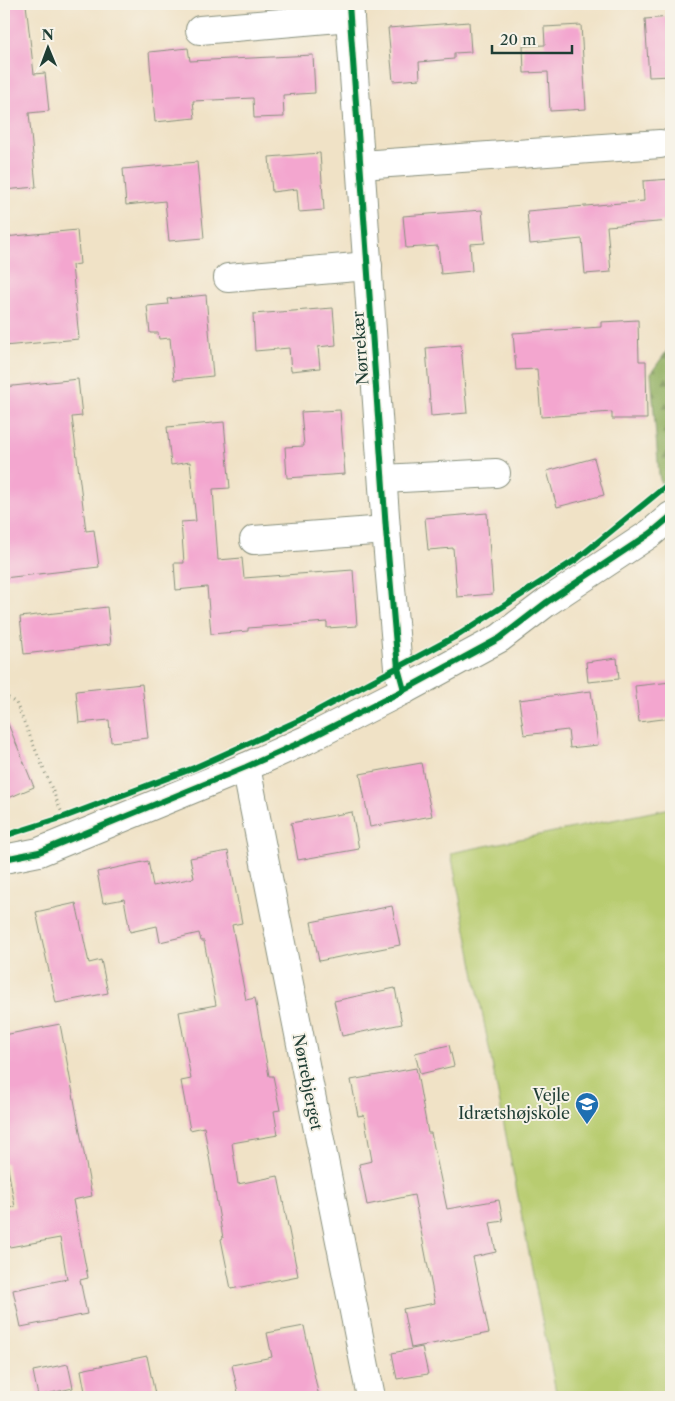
<svg xmlns="http://www.w3.org/2000/svg" width="675" height="1401" font-family="'Libre Caslon Text',serif">
  <defs>
    <pattern id="forest-firs" width="22" height="20" patternUnits="userSpaceOnUse" patternTransform="scale(1.25)"><rect width="22" height="20" fill="#92b062"/><path d="M5 1l3.5 6h-7zM16 11l3.5 6h-7z" fill="#779052"/></pattern>
  </defs>
  <rect width="100%" height="100%" fill="#f7f3e8"/>
  <filter id="ink" filterUnits="userSpaceOnUse"><feTurbulence type="fractalNoise" baseFrequency=".02" numOctaves="2"/><feDisplacementMap in="SourceGraphic" scale="10" xChannelSelector="R" yChannelSelector="G"/><feConvolveMatrix kernelMatrix="1 2 1 2 8 2 1 2 1" color-interpolation-filters="sRGB"/></filter>
  <filter id="wash" filterUnits="userSpaceOnUse"><feTurbulence type="fractalNoise" baseFrequency=".0096" numOctaves="4" result="noise"/><feDisplacementMap in="SourceGraphic" scale="20" xChannelSelector="R" yChannelSelector="G"/><feGaussianBlur stdDeviation="1.12" result="paint"/><feColorMatrix in="noise" values="0 0 0 0 0 0 0 0 0 0 0 0 0 0 0 0 0 1.4 0 .05"/><feComposite in="paint" operator="in"/></filter>
  <g filter="url(#wash)">
    <rect width="100%" height="100%" fill="#f0e2c6"/>
    <polygon fill="url(#forest-firs)" stroke="#58764b" points="671,345 671,494 665,500 659,475 651,373"/>
    <polygon fill="#b8cc70" stroke="#6c8452" points="671,808 671,1397 557,1397 451,853"/>
    <g id="blocks">
      <g fill="#f3a6cf">
        <polygon points="4,4 26,4 34,74 45,73 49,111 29,113 36,187 4,190"/>
        <polygon points="671,17 671,76 649,77 645,19"/>
        <polygon points="469,22 471,52 454,53 454,59 419,62 420,79 393,81 388,28"/>
        <polygon points="581,25 586,109 550,111 548,72 524,73 523,46 545,45 544,27"/>
        <polygon points="188,48 190,61 313,55 315,93 283,95 284,117 254,118 253,98 193,101 195,118 155,122 149,52"/>
        <polygon points="320,153 324,210 299,212 297,189 272,192 269,157"/>
        <polygon points="197,162 204,238 169,241 165,201 126,205 123,169"/>
        <polygon points="671,179 671,221 607,226 611,272 585,274 582,239 530,244 527,211 644,201 643,181"/>
        <polygon points="482,210 485,243 470,244 472,271 441,274 438,246 406,248 403,216"/>
        <polygon points="77,230 80,264 72,265 79,339 4,346 4,237"/>
        <polygon points="206,295 213,376 174,380 170,338 159,339 158,333 150,333 147,306 168,304 167,299"/>
        <polygon points="333,308 336,345 318,347 320,368 291,371 289,348 255,351 253,314"/>
        <polygon points="638,320 639,361 646,361 647,419 612,419 612,412 541,417 537,369 516,370 513,333 601,327 601,322"/>
        <polygon points="461,345 467,413 431,416 426,348"/>
        <polygon points="78,379 82,416 72,417 86,531 94,530 99,567 4,578 4,387"/>
        <polygon points="340,410 345,474 287,478 285,447 304,446 301,412"/>
        <polygon points="224,422 230,488 213,489 218,560 242,558 244,578 353,570 357,626 327,628 327,622 248,628 248,631 211,634 207,587 176,590 174,563 184,563 181,522 196,521 190,462 171,465 167,427"/>
        <polygon points="594,458 604,495 557,507 547,471"/>
        <polygon points="487,513 493,594 457,597 453,548 428,550 425,518"/>
        <polygon points="107,607 111,644 24,654 20,617"/>
        <polygon points="617,658 619,679 588,682 586,662"/>
        <polygon points="671,682 671,718 639,722 635,686"/>
        <polygon points="142,684 148,738 111,742 109,720 79,723 76,691"/>
        <polygon points="591,691 598,745 570,748 568,730 524,735 519,700"/>
        <polygon points="4,714 34,787 4,800"/>
        <polygon points="421,763 432,816 370,827 360,774"/>
        <polygon points="352,812 359,849 298,860 291,823"/>
        <polygon points="228,851 242,923 232,925 246,1000 255,998 269,1076 273,1076 280,1110 274,1111 278,1135 232,1143 238,1184 278,1176 298,1276 231,1289 221,1239 223,1238 204,1127 190,1130 181,1081 191,1079 179,1012 216,1005 204,941 201,941 199,933 160,942 157,926 130,932 124,899 103,903 97,872 148,861 153,886 194,878 190,858"/>
        <polygon points="76,903 89,963 101,960 108,993 56,1003 36,912"/>
        <polygon points="392,906 400,945 319,961 311,922"/>
        <polygon points="395,988 402,1024 342,1036 334,1001"/>
        <polygon points="60,1024 92,1196 73,1200 88,1278 80,1280 87,1314 21,1327 13,1290 67,1279 60,1238 4,1248 4,1209 15,1207 7,1163 4,1163 4,1035"/>
        <polygon points="449,1045 454,1066 420,1074 415,1053"/>
        <polygon points="416,1068 428,1133 431,1133 447,1209 499,1200 503,1221 490,1223 496,1252 473,1257 489,1333 411,1348 403,1309 435,1303 414,1195 367,1205 359,1164 372,1161 364,1115 358,1116 351,1080"/>
        <polygon points="304,1326 319,1397 239,1397 232,1365 272,1357 267,1333"/>
        <polygon points="422,1347 428,1374 397,1379 392,1353"/>
        <polygon points="147,1356 155,1394 138,1397 86,1397 81,1370"/>
        <polygon points="68,1364 73,1388 38,1396 33,1371"/>
      </g>
    </g>
  </g>
  <g filter="url(#ink)">
    <use href="#blocks" fill-opacity="0" stroke="#88907d" stroke-width="1"/>
    <g fill="none" stroke-linecap="round" stroke-linejoin="round">
      <g stroke="#88907d" stroke-width="30">
        <g id="minor">
          <polyline points="349,4 386,530 398,668 404,690"/>
          <polyline points="200,30 350,17"/>
          <polyline points="361,165 660,144"/>
          <polyline points="228,278 368,266"/>
          <polyline points="383,479 496,473"/>
          <polyline points="254,540 386,530"/>
          <polyline points="246,767 371,1397"/>
          <polyline points="4,859 39,852 246,767 306,740 404,690 500,638 547,602 651,533 671,516"/>
        </g>
      </g>
      <polyline stroke="#88907d" stroke-width="3" stroke-dasharray="1 4" stroke-linecap="butt" points="4,695 16,703 62,813"/>
      <use href="#minor" stroke="#fff" stroke-width="28"/>
      <g stroke="#f7f3e8" stroke-width="9">
        <g id="cycleway">
          <polyline points="349,4 386,530 398,668 404,690"/>
          <polyline points="4,836 64,817 194,768 300,720 460,634 577,559 671,482"/>
          <polyline points="4,859 39,852 246,767 306,740 404,690 500,638 547,602 651,533 671,516"/>
        </g>
      </g>
      <use href="#cycleway" stroke="#00873e" stroke-width="6"/>
    </g>
  </g>
  <defs>
    <g id="university-pin" transform="scale(1.25)"><path d="M0 17L-7.5 6A9.5 9.5 0 1 1 7.5 6Z" fill="#1f6fb2" stroke="#f7f3e8"/><path d="M0-5L7-2L0 1L-7-2ZM-4 1L0 2.5L4 1V4Q0 6-4 4Z" fill="#fff"/></g>
  </defs>
  <g fill-rule="evenodd">
    <use href="#university-pin" x="587" y="1104"/>
  </g>
  <g text-anchor="middle" dominant-baseline="central" stroke-width="4" stroke-linejoin="round" paint-order="stroke">
    <g font-size="16" fill="#1f3d34" stroke="#f7f3e8">
      <text transform="translate(360 348) rotate(-94)">Nørrekær</text>
      <text transform="translate(308 1082) rotate(79)">Nørrebjerget</text>
    </g>
    <g font-size="16" fill="#1f3d34" stroke="#f7f3e8" text-anchor="end">
      <text x="570" y="1095">Vejle<tspan x="570" dy="18">Idrætshøjskole</tspan></text>
    </g>
  </g>
  <rect width="675" height="1401" fill="none" stroke="#f7f3e8" stroke-width="20"/>
  <g transform="translate(48 48) rotate(359)" stroke="#f7f3e8" stroke-width="4" paint-order="stroke">
  <path d="M0-4L9 19L0 12L-9 19Z" fill="#1f3d34"/>
  <text y="-8" font-size="14" font-weight="bold" text-anchor="middle" fill="#1f3d34">N</text>
  </g>
  <path d="M492 45v8h80v-8" fill="none" stroke="#1f3d34" stroke-width="2.5"/>
  <text x="500" y="45" font-size="15" fill="#1f3d34" stroke="#f7f3e8" stroke-width="4" paint-order="stroke">20 m</text>
</svg>
